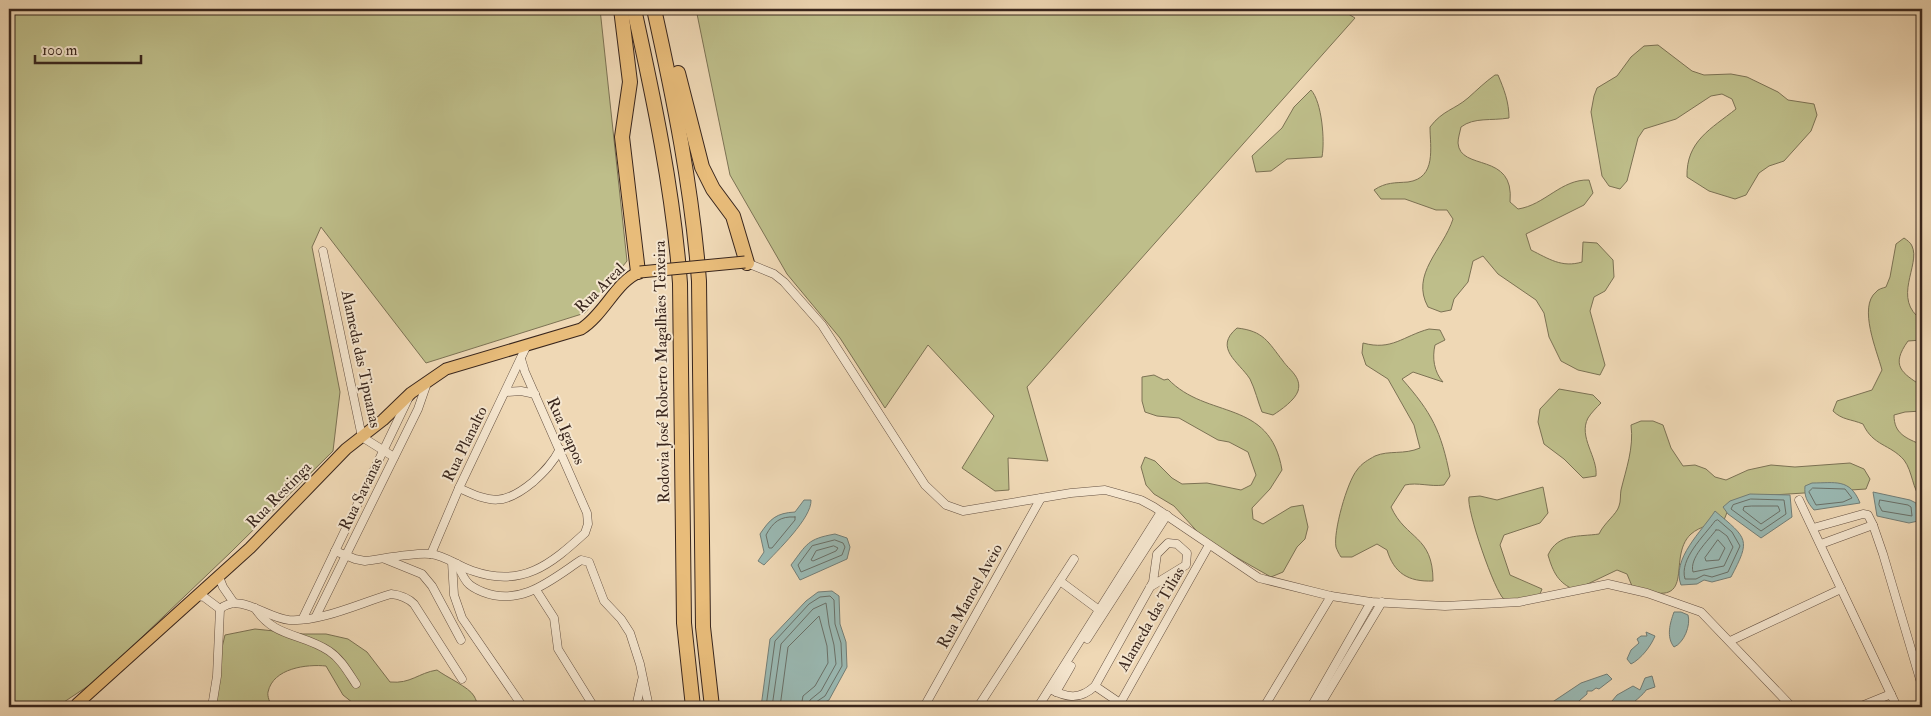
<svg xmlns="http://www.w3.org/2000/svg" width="1931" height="716" font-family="'IM FELL Double Pica',serif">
  <rect width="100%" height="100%" fill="#efd8b5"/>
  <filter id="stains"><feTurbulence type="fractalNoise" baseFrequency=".004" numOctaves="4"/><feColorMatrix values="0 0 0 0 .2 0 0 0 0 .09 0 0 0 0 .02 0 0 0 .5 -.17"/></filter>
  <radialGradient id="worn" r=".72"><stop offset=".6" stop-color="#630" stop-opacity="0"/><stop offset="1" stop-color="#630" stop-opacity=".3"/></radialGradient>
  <g fill="#bebe8a" stroke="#7c7254">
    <polygon points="9,9 600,9 627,261 585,313 426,363 321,227 312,247 340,392 333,451 231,552 97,680 61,704 52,707 9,707"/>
    <polygon points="696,9 1340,9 1355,18 1027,387 1048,461 1008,458 1009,490 995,491 962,468 994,416 928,345 885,408 840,338 787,274 730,175"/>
    <path d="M1658,45L1692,71L1704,75L1731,74L1747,77L1778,92L1788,100L1814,104L1817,115L1811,131L1784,161L1769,166L1759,173L1746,195L1735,199L1709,191L1687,177C1686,141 1711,129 1736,109L1732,99L1722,94L1711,96L1676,119L1644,129L1638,138L1627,181L1620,189L1609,186L1602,176L1591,112L1594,96L1597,88L1617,76L1631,57L1644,46Z"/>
    <path d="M1495,75H1498C1504,89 1509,102 1509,118C1491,121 1474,117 1461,127C1460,132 1458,138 1458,143C1460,172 1515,151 1510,202L1518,209C1545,205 1561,179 1589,180L1593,193L1584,205L1526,234L1531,250C1549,259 1562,268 1582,262L1583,242L1597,243L1613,260L1614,277L1605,291L1594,297L1590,311L1605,365L1600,375L1578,370L1561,361L1549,337L1544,313L1536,300L1498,274L1483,256L1473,261L1468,282L1454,299L1451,310L1441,312L1428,307C1410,274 1443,250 1453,219L1447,210H1436L1405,199H1381L1374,190C1386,182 1395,183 1408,182C1437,178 1430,147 1430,127C1443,110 1454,110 1468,98C1477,90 1485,82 1495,75Z"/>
    <path d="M1311,90C1322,102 1325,141 1322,157L1287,159L1271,171L1256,172L1252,156L1282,128L1294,107Z"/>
    <path d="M1904,238C1907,240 1911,243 1912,246C1921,265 1891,299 1922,320V340L1908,341C1890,366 1902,373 1922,386V411L1905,412L1894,415C1894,434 1906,438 1922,445V500C1912,489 1913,472 1904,460C1890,444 1873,446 1863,424C1851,419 1842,420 1833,411L1837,401L1872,390L1882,370C1877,351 1858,307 1876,292C1878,289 1883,288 1886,287L1890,277L1896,244Z"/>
    <path d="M1237,328C1264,331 1268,342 1283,361C1289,370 1302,377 1298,391C1295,400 1281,410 1273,415L1262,412C1258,402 1255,389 1250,379C1239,362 1213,348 1237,328Z"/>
    <path d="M1429,329L1440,330L1445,340L1435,345C1432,358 1434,372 1443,382L1413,372L1402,379C1432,413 1441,431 1450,476L1444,485C1430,487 1418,482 1405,485L1391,507C1406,540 1433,535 1433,581C1408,582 1394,573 1387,550L1377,544L1352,557H1341C1339,554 1337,550 1336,547C1333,532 1347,482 1357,470C1362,463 1368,460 1375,456C1389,450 1404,455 1420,448L1414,425L1388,379L1366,365L1362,353L1363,343C1392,351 1403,336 1429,329Z"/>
    <path d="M1154,375L1164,380L1168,379C1207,420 1270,398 1282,470L1270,489L1252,508L1253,519L1263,524L1291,507L1303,505L1308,527L1305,539L1297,547L1283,572L1271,577L1204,539L1174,506L1154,494L1146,485L1141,467L1145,457L1155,461L1172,478L1182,484L1207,483L1241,490L1251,485L1256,475L1248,452L1229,442L1218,440L1179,418L1157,416L1145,412L1142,401V377Z"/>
    <path d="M1559,389L1593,395L1601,403C1597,407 1591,413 1588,418C1578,437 1598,457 1596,476L1583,478L1564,459L1544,444L1538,422L1540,409Z"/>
    <path d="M1641,421H1653L1663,425L1671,448L1683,466L1695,465L1706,469L1715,477L1726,480L1748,470L1771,465L1795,467L1850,463L1864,469L1870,479L1866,489L1773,495L1728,510L1724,520C1714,524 1700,526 1691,534C1665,558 1701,613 1632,586L1627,574L1617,570L1575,590C1558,583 1553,572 1548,555C1558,533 1579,537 1599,534C1604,523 1617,514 1619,506C1621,501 1620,495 1621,490C1626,469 1634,448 1631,425Z"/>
    <path d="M1543,487L1548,513L1540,523L1504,535L1500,545L1510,575L1542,589L1538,599C1526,601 1515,606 1504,599C1495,593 1466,509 1469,497L1480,496L1497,500Z"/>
    <path d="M255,629L303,634H326L348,639L367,652L390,682C411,684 418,673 437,670C446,677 469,687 474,696C476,699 477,704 479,707H358L343,695L326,666C307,664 273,668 268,692C267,696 270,703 272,707H208L225,635Z"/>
  </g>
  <g fill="#9ab9b3" stroke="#737e77">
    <path d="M1812,483C1835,483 1850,478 1860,503L1814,510C1807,502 1804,496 1805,486Z"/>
    <polygon points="1873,492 1910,500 1916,503 1918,521 1909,523 1877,516"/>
    <polygon points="1750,494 1790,495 1792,517 1761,538 1728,514 1723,507 1730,501"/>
    <path d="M804,500H811C812,518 777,551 764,565L758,561L764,552L760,534C770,519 776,513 795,512Z"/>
    <path d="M1715,511C1748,539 1751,539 1731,577L1712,582L1704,580L1697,584L1681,585C1671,559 1702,531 1715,511Z"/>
    <path d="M835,534L847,538L850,547L847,559L800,580L791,565C807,544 807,539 835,534Z"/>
    <polygon points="832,591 839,596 840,624 846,642 847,667 829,700 816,707 761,707 770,639 806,601 818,592"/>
    <path d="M1674,612H1681L1688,615C1691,625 1684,643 1674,647C1666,637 1670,623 1674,612Z"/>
    <path d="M1646,632L1655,636C1651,646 1641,659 1631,664L1627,659L1631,650L1639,643L1637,639L1641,636H1647Z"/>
    <polygon points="1607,674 1612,679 1599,689 1596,688 1592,691 1587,691 1587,694 1572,707 1545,707 1581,683"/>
    <path d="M1652,676L1655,687L1646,690C1645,693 1631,705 1627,707C1622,710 1616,704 1612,701L1617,695L1633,686L1640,690L1645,678Z"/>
  </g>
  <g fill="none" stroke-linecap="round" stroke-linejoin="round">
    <g stroke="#6a7068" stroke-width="1">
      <polygon points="1813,488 1845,489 1852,498 1843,502 1816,505 1809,492"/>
      <polygon points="1751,499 1784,500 1786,514 1761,531 1731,509 1733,505"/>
      <polygon points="1880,500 1908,505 1911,507 1912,516 1882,511 1879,505"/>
      <polygon points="1752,506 1778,506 1780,511 1761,524 1743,510 1744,507"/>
      <path d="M795,517V520L772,548H769L766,535C773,522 780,516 795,517Z"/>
      <path d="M1718,520L1732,532L1740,546L1728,572L1712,577L1704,575L1696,579H1685C1679,559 1704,536 1715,521Z"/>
      <path d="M1716,530H1719L1727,536L1733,547L1724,566L1693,572C1689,558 1708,541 1716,530Z"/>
      <polygon points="835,540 843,543 845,547 842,555 801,572 798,565 812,546"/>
      <polygon points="1718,540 1725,548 1719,560 1706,561 1705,558"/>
      <polygon points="834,546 838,548 836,551 813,561 811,560 816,551"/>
      <polyline points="766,707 775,641 809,604 820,597 830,596 834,600 835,624 841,643 842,666 825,696 816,702 814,707"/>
      <polyline points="772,707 781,644 813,609 826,603 829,625 834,645 836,664 821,691 810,700 808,707"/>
      <polyline points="780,707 788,647 819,616 827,646 828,663 815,686 803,696 801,707"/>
    </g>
    <g stroke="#665243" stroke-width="9">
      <g id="minor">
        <polyline points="323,251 362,437 394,457"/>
        <polyline points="747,263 774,274 784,282 822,325 925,485 946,505 963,511 1071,493 1105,490 1141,500 1154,507 1259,578 1331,596 1371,602 1445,606 1519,602 1608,584 1647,593 1701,612 1792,707"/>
        <polyline points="506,392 521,391 535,394"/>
        <path d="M459,488C491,503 504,506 533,482C544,472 553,463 560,449"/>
        <polyline points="1799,500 1897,707"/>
        <polyline points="1813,528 1863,514 1868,515 1873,525"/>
        <polyline points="1821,544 1873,525 1883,554 1922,686"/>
        <path d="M335,551L355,559L365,561C382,559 416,552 430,554C445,555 459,567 473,571C522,588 550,565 585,533L588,524L587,513L525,372L521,359"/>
        <polyline points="431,554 459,488 526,347"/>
        <polyline points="385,559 422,574 432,586 461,640"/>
        <polyline points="452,562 454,595 462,618 523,707"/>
        <path d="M457,564C460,570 463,577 467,582C470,586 478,590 483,592C521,607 551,580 581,560L589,562L604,601L621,619L630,633L640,664L649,707"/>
        <polyline points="219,577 223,587 234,603"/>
        <polyline points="1060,581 1099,610"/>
        <polyline points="536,590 554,618 558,649 594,707"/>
        <polyline points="198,596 204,597 220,609"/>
        <path d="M255,608C274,638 302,633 329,651C341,659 348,672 356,684"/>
        <path d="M220,609C240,592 266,618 289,620C321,622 360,603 391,594C400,595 407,597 414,604L462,679"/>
        <polyline points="316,616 418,409 427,383"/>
        <polyline points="303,618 409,397"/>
        <polyline points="1087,639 1167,515"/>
        <polyline points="1730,641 1841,589"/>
        <polyline points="1095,686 1120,703"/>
        <path d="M1050,689C1067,698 1080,700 1095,686L1153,582L1157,554L1168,543L1177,544L1187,553L1186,565L1150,587"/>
        <polyline points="1056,692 1071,666"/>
        <polyline points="212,707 217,676 220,609"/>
        <polyline points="636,707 642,680"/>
        <polyline points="924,707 1041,498"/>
        <polyline points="978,707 1074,559"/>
        <polyline points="1038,707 1161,512"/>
        <polyline points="1118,707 1209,545"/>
        <polyline points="1264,707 1331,596"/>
        <polyline points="1311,707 1371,602"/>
        <polyline points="1319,707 1382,602"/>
        <polyline points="1859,707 1891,694"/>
      </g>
    </g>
    <g stroke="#39261d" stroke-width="13">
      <path id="primary" d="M77,707V704L250,548L346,449L383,420L411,393L446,369L581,329C604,315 617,280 640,272"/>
    </g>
    <g stroke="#39261d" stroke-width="16">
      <g id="motorway">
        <polyline points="621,9 630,82 622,137 638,272"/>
        <path d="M634,9C654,100 673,190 680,283L684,623L693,707"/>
        <path d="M654,9C674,99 692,189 699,281L703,627L712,707"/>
        <polyline points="678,73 702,167 713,189 733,216 747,263"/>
      </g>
    </g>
    <use href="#minor" stroke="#f5e6cf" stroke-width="8"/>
    <use href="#primary" stroke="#e8bc7a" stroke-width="11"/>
    <use href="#motorway" stroke="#e8bc7a" stroke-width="14"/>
    <g stroke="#39261d" stroke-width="13" stroke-linecap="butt">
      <polyline id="primary-bridge" points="640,272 745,262"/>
    </g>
    <use href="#primary-bridge" stroke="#e8bc7a" stroke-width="11"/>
  </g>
  <g text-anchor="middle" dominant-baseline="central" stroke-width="4" stroke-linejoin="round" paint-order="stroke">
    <g font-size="16" fill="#39261d" stroke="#f5e6cf">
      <text transform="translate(600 288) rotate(-45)">Rua Areal</text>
      <text transform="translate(361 359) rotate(78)">Alameda das Tipuanas</text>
      <text transform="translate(662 372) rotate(-91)">Rodovia José Roberto Magalhães Teixeira</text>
      <text transform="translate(566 431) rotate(66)">Rua Igapos</text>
      <text transform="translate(465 444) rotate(-64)">Rua Planalto</text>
      <text transform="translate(361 494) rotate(-64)">Rua Savanas</text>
      <text transform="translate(279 495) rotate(-46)">Rua Restinga</text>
      <text transform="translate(970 596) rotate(-61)">Rua Manoel Aveio</text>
      <text transform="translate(1151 619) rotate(-60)">Alameda das Tilias</text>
    </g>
  </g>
  <rect width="1931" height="716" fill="none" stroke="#efd8b5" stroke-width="30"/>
  <rect x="10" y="10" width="1911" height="696" fill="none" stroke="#39261d" stroke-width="2.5"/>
  <rect x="15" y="15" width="1901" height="686" fill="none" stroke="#39261d"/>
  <path d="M35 55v8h106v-8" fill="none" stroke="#39261d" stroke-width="2.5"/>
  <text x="42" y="55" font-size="15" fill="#39261d" stroke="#f5e6cf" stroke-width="4" paint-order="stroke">100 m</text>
  <rect width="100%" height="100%" filter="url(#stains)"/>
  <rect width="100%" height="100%" fill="url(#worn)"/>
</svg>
